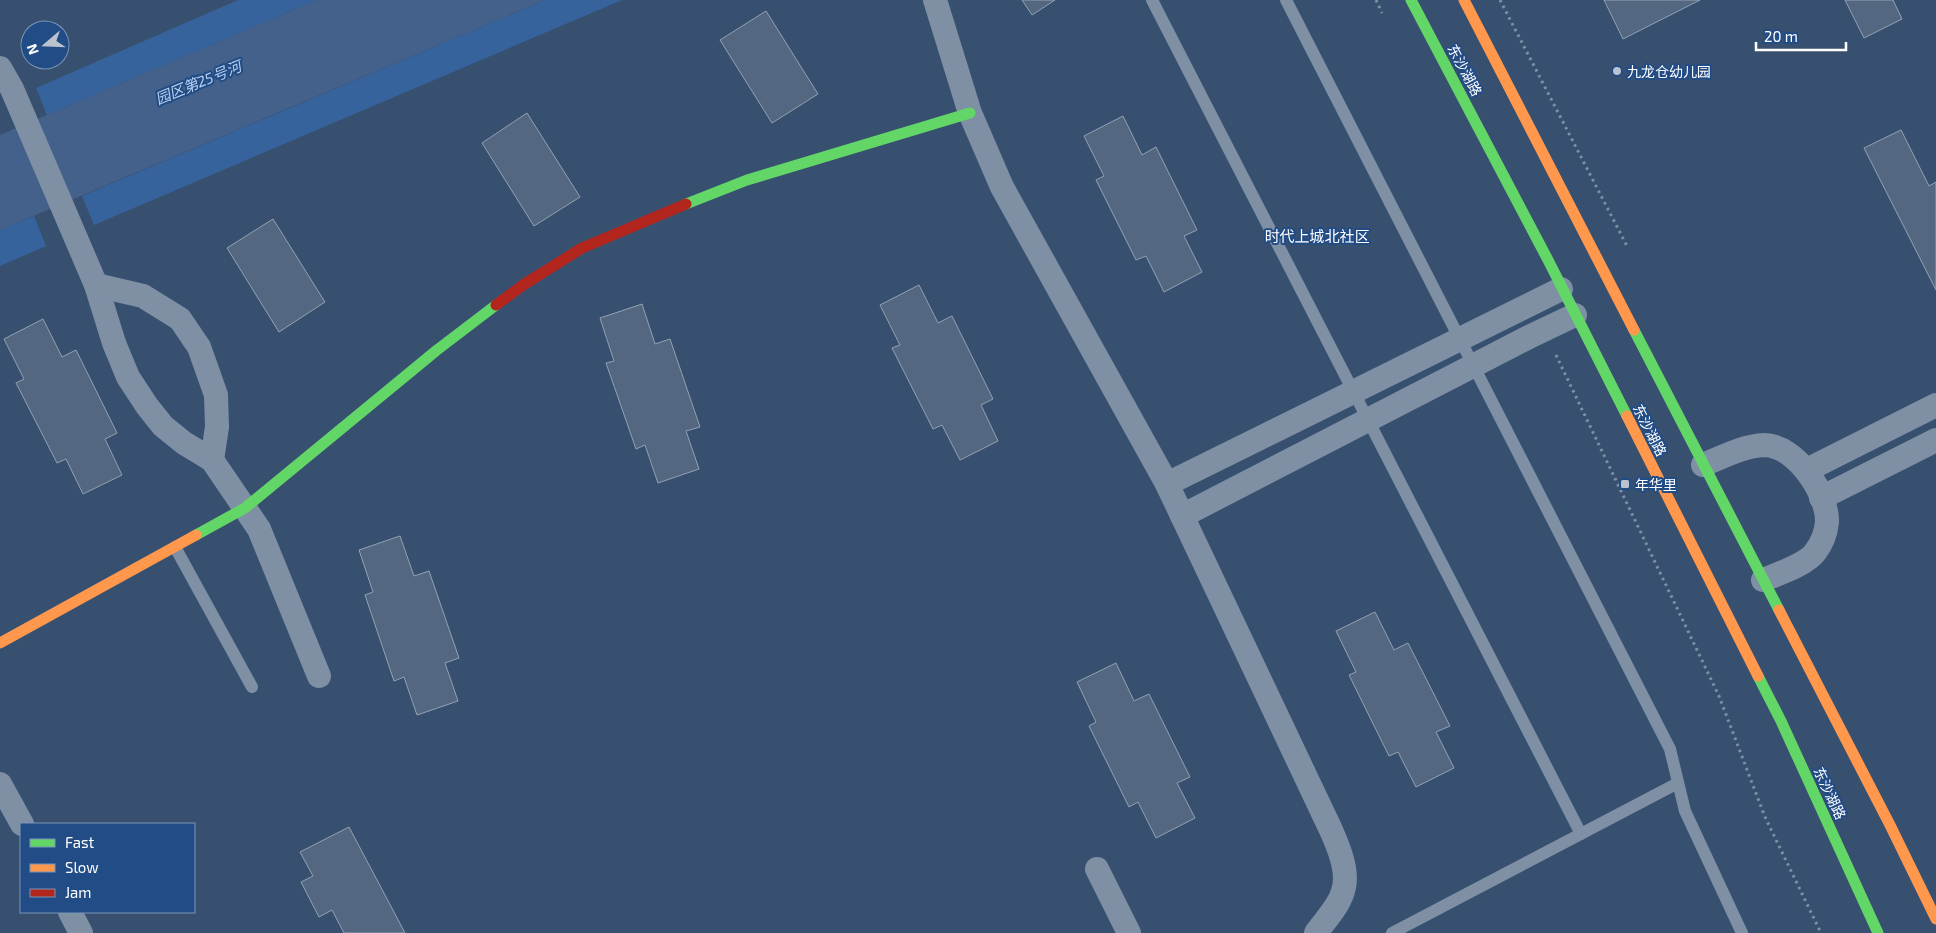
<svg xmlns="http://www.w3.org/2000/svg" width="1936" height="933" font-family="'Exo 2','Noto Sans SC',sans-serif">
  <rect width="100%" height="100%" fill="#385070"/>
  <g fill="#36639c">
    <polygon points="238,0 317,0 47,115 36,88"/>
    <polygon points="545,0 622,0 94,225 82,196"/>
    <polygon points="34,216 46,246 0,266 0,230"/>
  </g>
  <polygon fill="#43618a" points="317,0 545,0 0,230 0,135"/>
  <g fill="#546780" stroke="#93a1b3">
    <polygon points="1022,0 1055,0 1032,15"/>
    <polygon points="1604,0 1700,0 1623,39"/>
    <polygon points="1845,0 1893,0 1902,19 1864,38"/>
    <polygon points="766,11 818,94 772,123 720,40"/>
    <polygon points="527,113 580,197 534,226 482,143"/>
    <polygon points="1123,116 1142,155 1156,147 1197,230 1184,236 1202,272 1164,292 1146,256 1136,260 1096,180 1104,176 1084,136"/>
    <polygon points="1901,130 1929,186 1936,182 1936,290 1864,148"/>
    <polygon points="273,219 325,302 279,332 227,248"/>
    <polygon points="919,285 938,323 952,316 993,399 981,405 998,441 960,460 942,425 933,429 892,348 900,345 880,305"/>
    <polygon points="642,304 655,344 670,339 700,427 686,431 699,469 658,483 645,445 636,449 606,363 614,361 600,318"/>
    <polygon points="43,319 62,357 76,350 117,433 105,439 122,475 83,494 66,459 57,463 16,383 24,379 4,339"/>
    <polygon points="400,536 414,576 429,571 459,658 445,663 458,701 417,715 404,677 394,681 365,595 373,592 359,550"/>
    <polygon points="1375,612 1394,650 1408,643 1450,726 1436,732 1454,768 1416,787 1398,752 1389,756 1349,675 1356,672 1336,631"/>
    <polygon points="1116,663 1134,701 1149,694 1190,777 1177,783 1195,818 1156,838 1138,802 1129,807 1089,726 1096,722 1077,682"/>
    <polygon points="349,827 405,933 344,933 332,910 319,917 301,882 313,876 300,852"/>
  </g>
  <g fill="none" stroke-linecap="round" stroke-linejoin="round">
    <g stroke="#7f90a5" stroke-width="3" stroke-dasharray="2.5 4" stroke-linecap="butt">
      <polyline points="1376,0 1382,13"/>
      <polyline points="1500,0 1628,248"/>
      <polyline points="1556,355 1719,696 1765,817 1821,933"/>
    </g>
    <g stroke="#7f90a5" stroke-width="12">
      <polyline points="1152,0 1581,834"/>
      <polyline points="1286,0 1670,749 1685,811 1742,933"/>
      <polyline points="175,547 252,687"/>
      <polyline points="1392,933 1678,783"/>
    </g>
    <g stroke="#7f90a5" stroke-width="24">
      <path d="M935,0L970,113L1002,187L1167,484L1331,830C1338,846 1348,869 1344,887C1341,904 1326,919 1316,933"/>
      <polyline points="0,68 12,89 96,285 114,343 128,377 147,406 163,426 184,443 212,460 259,529 319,676"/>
      <polyline points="96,285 143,296 180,319 199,347 216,395 217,427 212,460"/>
      <path d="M1703,465C1723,457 1743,446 1764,445C1796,445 1828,494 1827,522C1826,532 1822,543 1816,551C1808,564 1778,574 1763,580"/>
      <polyline points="1807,470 1936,405"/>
      <polyline points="1167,484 1561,289"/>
      <polyline points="1821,498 1936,440"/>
      <polyline points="1182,516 1529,337 1575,315"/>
      <polyline points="0,784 22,824"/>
      <polyline points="1097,869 1129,933"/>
      <polyline points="70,912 81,933"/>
    </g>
    <g stroke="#63d668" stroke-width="11">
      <polyline points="1411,0 1548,260 1627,416"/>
      <polyline points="686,204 747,180 970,113"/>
      <polyline points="1634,330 1779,610"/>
      <polyline points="196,535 245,508 437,350 496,305"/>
      <polyline points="1758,676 1781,721 1878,933"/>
    </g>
    <g stroke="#ff974d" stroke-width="11">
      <polyline points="1464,0 1634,330"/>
      <polyline points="1627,416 1758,676"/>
      <polyline points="1779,610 1890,825 1936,919"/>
      <polyline points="0,643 196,535"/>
    </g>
    <polyline stroke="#b3261e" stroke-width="11" points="496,305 523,285 582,248 686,204"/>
  </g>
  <g fill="#b9c2cd" stroke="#224c86" stroke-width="2">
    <circle cx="1617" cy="71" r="5"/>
    <rect x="1620" y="479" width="10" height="10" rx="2.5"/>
  </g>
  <g text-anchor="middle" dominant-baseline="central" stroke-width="4" stroke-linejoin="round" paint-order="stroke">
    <g font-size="14" fill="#fff" stroke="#224c86">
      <text transform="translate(1465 70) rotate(62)">东沙湖路</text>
      <text transform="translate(1650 430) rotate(63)">东沙湖路</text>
      <text transform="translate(1830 793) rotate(65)">东沙湖路</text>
    </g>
    <g font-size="14" fill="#fff" stroke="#224c86" text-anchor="start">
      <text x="1627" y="71">九龙仓幼儿园</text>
      <text x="1635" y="484">年华里</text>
    </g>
    <g font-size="15" font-style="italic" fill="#b7d1f1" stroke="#224c86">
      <text transform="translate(198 82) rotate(-22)">园区第25号河</text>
    </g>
    <g font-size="15" fill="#fff" stroke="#224c86">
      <text x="1317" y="236">时代上城北社区</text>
    </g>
  </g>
  <rect x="20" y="823" width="175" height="90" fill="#224c86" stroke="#7a94b6"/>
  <rect x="30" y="839" width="25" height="8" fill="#63d668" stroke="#7a94b6"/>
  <text x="65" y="848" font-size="15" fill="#ffffff">Fast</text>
  <rect x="30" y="864" width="25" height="8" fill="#ff974d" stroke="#7a94b6"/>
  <text x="65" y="873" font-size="15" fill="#ffffff">Slow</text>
  <rect x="30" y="889" width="25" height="8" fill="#b3261e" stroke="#7a94b6"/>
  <text x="65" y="898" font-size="15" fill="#ffffff">Jam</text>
  <g transform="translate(45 45) rotate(251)"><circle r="24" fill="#224c86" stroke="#7a94b6"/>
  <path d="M0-4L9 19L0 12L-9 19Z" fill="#b9c2cd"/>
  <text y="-8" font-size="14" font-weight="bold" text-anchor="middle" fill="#ffffff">N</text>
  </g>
  <path d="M1756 42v8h90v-8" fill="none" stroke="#ffffff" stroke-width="2.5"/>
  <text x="1764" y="42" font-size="15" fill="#ffffff" stroke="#224c86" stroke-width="4" paint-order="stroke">20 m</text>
</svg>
